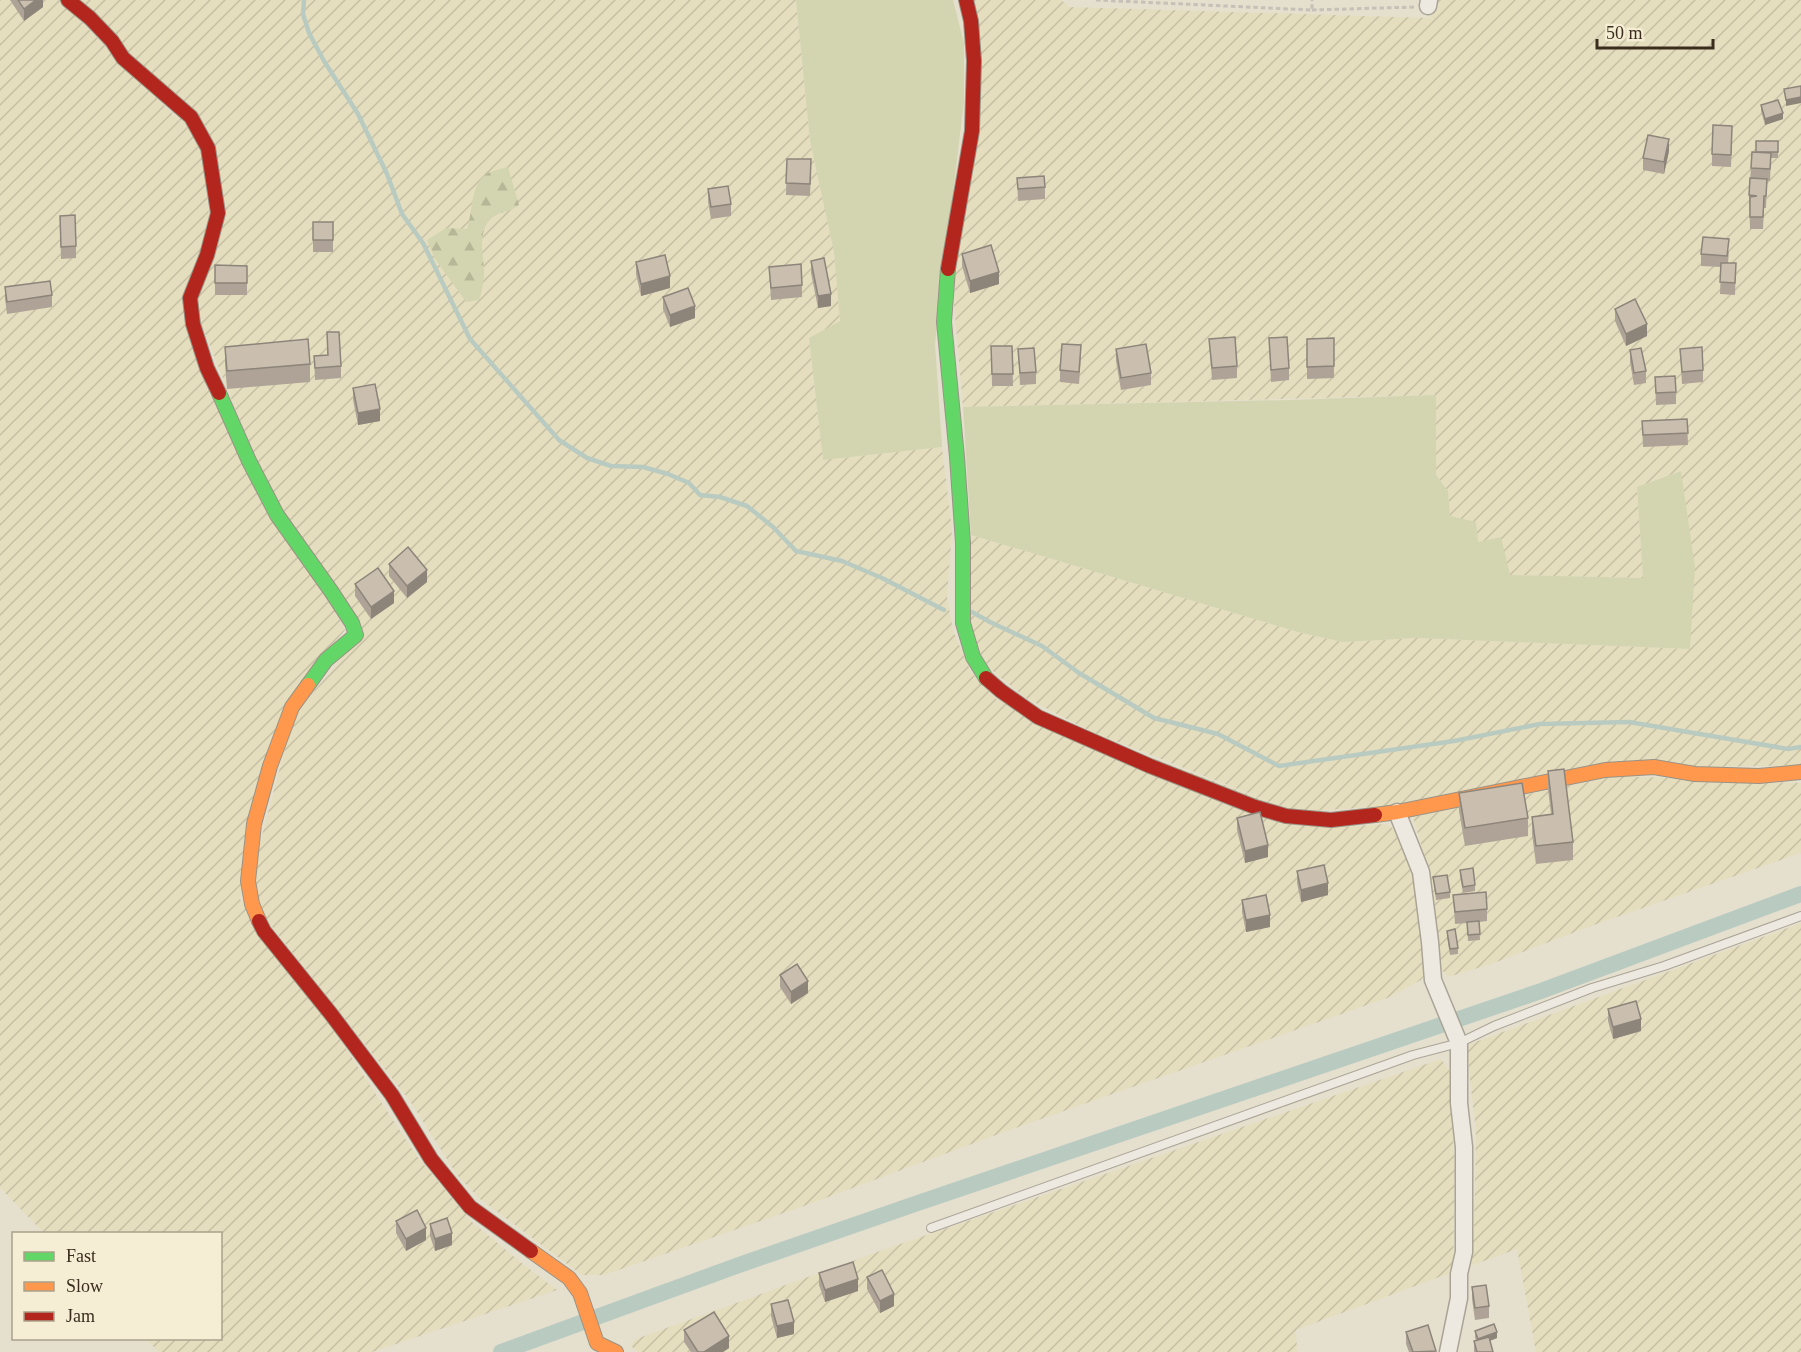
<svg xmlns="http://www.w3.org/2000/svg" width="1801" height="1352" font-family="Georgia,serif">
  <defs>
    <pattern id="farmland-furrows" width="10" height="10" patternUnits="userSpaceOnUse" patternTransform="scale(1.5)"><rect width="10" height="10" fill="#e5debe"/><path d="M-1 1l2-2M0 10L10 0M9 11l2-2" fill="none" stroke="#c5bfa3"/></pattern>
    <pattern id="forest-firs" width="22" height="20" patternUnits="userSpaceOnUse" patternTransform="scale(1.5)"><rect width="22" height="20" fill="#d3d5b0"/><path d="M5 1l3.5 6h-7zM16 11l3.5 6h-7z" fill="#b6b797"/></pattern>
  </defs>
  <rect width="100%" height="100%" fill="#e5dfce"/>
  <g fill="url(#farmland-furrows)">
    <polygon points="0,0 60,0 201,143 209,214 187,323 345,630 303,679 240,899 339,1038 416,1155 473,1223 523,1264 557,1290 372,1352 159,1352 146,1339 220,1338 220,1234 44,1233 0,1188"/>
    <polygon points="75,0 796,0 810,141 834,252 840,321 809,339 823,460 942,447 952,529 947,596 953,631 971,672 997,700 1337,827 1388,824 1401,837 1414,880 1426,973 1421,980 1390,997 1004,1132 804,1206 604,1275 582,1275 480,1199 457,1175 410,1101 262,914 252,873 294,715 357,640 284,516 250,446 195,308 219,166"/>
    <polygon points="974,0 1061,0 1070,7 1430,18 1433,0 1801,0 1801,765 1709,767 1403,805 1297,812 1092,732 1026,698 994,672 977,652 970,618 971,535 1298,632 1342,642 1417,638 1690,649 1681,471 1637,487 1643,578 1510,575 1478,542 1450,516 1448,491 1436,475 1436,395 963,407 954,303"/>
    <polygon points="1617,776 1801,783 1801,853 1591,926 1491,964 1448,977 1441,969 1427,865 1413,817"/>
    <polygon points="1801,923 1801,1352 1536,1352 1517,1249 1470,1266 1474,1230 1476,1132 1467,1052 1470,1044"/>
    <polygon points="1441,1059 1449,1070 1455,1167 1453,1272 1296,1330 1297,1352 638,1352 631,1346 636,1339 883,1250"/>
  </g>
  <g fill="#d3d5b0">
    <polygon points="796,0 953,0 964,43 964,101 935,344 942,447 823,460 809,338 840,321 834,252 810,141"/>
    <polygon points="1436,395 1436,475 1448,491 1450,516 1476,522 1478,542 1501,537 1510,575 1643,578 1637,487 1681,471 1695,567 1690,649 1417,638 1342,642 1298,632 971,535 963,407 1289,400"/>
  </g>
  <path fill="url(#forest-firs)" d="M508,167L519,205C512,212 501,211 493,217C475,231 485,258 484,277C483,285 482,292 479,300L466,302L435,259L427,240L446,228L467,229C473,212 470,187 485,175C490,171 501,169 508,167Z"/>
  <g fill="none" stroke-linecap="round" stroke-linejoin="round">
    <g stroke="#b9cbc1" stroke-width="4.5">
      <polyline points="304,0 303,14 309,33 324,61 358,114 387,174 402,214 423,243 470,339 559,440 587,458 611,466 643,467 668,474 689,483 700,495 720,497 747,506 773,527 796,551 842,561 882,578 944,610"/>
      <polyline points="972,612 990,622 1042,646 1079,673 1154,718 1218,734 1279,766 1454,741 1540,724 1629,722 1788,749 1801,747"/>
    </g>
    <polyline stroke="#b9cbc1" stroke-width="16" points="501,1352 739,1265 915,1204 1541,991 1801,894"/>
    <g stroke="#aaa497" stroke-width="10">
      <polyline id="lane" points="931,1228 1413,1055 1459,1043 1494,1026 1592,988 1664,966 1801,916"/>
    </g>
    <g stroke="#aaa497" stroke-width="19">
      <g id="street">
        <polyline points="1428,6 1429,0"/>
        <polyline points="1397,812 1421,872 1430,942 1433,980 1459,1043 1459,1103 1464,1147 1464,1252 1459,1274 1459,1298 1448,1352"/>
      </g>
    </g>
    <g stroke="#9a9386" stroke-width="16">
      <g id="fast">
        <polyline points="948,269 944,322 957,457 963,543 963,623 973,657 986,678"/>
        <polyline points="219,393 249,461 277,515 331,591 352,623 356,635 326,660 308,685"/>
      </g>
    </g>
    <g stroke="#9a9386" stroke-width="16">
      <g id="slow">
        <polyline points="1375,815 1397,812 1605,770 1654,767 1695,774 1759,776 1801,772"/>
        <polyline points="259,921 252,904 248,881 254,824 270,766 292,707 308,685"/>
        <polyline points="531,1251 569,1278 580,1293 597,1343 616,1352"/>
      </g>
    </g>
    <g stroke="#9a9386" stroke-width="16">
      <g id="jam">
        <polyline points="68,0 90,18 112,41 123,58 191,117 208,148 218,213 207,255 190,298 193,324 207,368 219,393"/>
        <polyline points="948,269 972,131 974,61 971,21 966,0"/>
        <polyline points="986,678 1001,691 1038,717 1150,766 1255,807 1286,816 1331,820 1375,815"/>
        <polyline points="259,921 264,931 331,1014 392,1095 431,1159 470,1207 531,1251"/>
      </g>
    </g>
    <g stroke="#c6c0b7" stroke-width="3" stroke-dasharray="4.5 3" stroke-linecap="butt">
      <polyline points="1096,0 1312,10 1312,0"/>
      <polyline points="1312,10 1415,7"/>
    </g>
    <use href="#lane" stroke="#ede9e0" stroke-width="8"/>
    <use href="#street" stroke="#ede9e0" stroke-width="16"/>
    <use href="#fast" stroke="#63d668" stroke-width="14"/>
    <use href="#slow" stroke="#ff974d" stroke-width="14"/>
    <use href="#jam" stroke="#b3261e" stroke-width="14"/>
  </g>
  <g fill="#aea396">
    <polygon points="10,0 43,0 43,7 24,21"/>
    <polygon points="1761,105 1783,119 1765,125 1761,111"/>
    <polygon points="1732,138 1731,167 1712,166 1712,154"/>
    <polygon points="1778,141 1778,158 1771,158 1770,181 1767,181 1766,208 1764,208 1763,229 1750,229 1749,195 1751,168 1756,152"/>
    <polygon points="1669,151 1664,174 1643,170 1643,158"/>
    <polygon points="787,159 811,171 810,196 786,195"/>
    <polygon points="1017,178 1045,187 1045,199 1018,201"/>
    <polygon points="708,189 731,204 731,216 711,219 708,201"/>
    <polygon points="60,216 76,246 76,258 61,259"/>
    <rect x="313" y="222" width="20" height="30"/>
    <polygon points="1729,251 1728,263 1736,263 1735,295 1720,294 1721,267 1701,266 1701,254"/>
    <polygon points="962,254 999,284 970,293 962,266"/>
    <polygon points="811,261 831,306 818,308 811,273"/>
    <polygon points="636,262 670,288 641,296 636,274"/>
    <polygon points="215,265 247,266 247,295 215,295"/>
    <polygon points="769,267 802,285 802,297 771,300"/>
    <polygon points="5,287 52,295 52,307 7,314 5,299"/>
    <polygon points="663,297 695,318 670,327 663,309"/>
    <polygon points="1615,309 1647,336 1626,346 1615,321"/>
    <polygon points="327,332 341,366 341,378 315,380 314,356 327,355"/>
    <polygon points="1269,338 1289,368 1289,380 1271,382"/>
    <polygon points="1334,338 1334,378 1307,379 1307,339"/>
    <polygon points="1209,339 1237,366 1237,378 1212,380"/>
    <polygon points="991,346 1012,346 1013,386 992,386"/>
    <polygon points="225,347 310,364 310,382 227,389 225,364"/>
    <polygon points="1018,349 1036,372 1036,384 1020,385"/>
    <polygon points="1116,349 1151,373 1151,385 1121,390 1116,361"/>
    <polygon points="1680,349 1703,370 1703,382 1682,384"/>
    <polygon points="1630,350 1646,371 1646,383 1634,385 1630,362"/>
    <polygon points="1081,357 1079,384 1060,382 1060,370"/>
    <polygon points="1655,377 1676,392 1676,404 1656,405"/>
    <polygon points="353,388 380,421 358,425 353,400"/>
    <polygon points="1687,419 1688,445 1643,447 1642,421"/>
    <polygon points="389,564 427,582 407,598 389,576"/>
    <polygon points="355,584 394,603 371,619 355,596"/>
    <polygon points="1548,771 1573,842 1573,860 1536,864 1532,834 1532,817 1551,814 1548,789"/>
    <polygon points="1459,793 1528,818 1528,836 1465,846 1459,811"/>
    <polygon points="1237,818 1268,857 1245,863 1237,830"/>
    <polygon points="1460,870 1475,885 1475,891 1463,893 1460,876"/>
    <polygon points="1297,871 1328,895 1301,902 1297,883"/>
    <polygon points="1433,877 1450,892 1450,898 1436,900"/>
    <polygon points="1453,895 1487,909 1487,921 1479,922 1480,940 1468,941 1467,923 1455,924"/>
    <polygon points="1242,900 1270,927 1246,932 1242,912"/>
    <polygon points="1447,931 1458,948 1458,954 1450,955 1447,937"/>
    <polygon points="780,975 808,993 791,1004 780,987"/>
    <polygon points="1608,1009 1641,1031 1613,1039 1608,1021"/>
    <polygon points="396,1221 426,1240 406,1251 396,1233"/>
    <polygon points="430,1224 452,1245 435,1251 430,1236"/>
    <polygon points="819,1273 858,1291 825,1302 819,1285"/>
    <polygon points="867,1277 894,1306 880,1313 867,1289"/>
    <polygon points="1472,1287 1489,1306 1489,1318 1475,1320 1472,1299"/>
    <polygon points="771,1304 794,1334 777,1338 771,1316"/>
    <polygon points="684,1330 729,1348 723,1352 691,1352 684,1342"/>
    <polygon points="1475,1331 1497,1338 1490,1341 1493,1352 1474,1352 1474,1341 1476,1341 1475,1337"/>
    <polygon points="1406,1332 1436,1352 1409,1352 1406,1344"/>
  </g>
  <g fill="#8d857a">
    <polygon points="36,0 43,0 43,7 24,21 24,9"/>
    <polygon points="1801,97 1801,103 1786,106 1786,100"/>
    <polygon points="1783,113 1783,119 1765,125 1765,119"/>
    <polygon points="1669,139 1669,151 1664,174 1664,162"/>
    <polygon points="999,272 999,284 970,293 970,281"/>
    <polygon points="670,276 670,288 641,296 641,284"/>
    <polygon points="831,294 831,306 818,308 818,296"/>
    <polygon points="695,306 695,318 670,327 670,315"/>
    <polygon points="1647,324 1647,336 1626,346 1626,334"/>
    <polygon points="380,409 380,421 358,425 358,413"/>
    <polygon points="427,570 427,582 407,598 407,586"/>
    <polygon points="394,591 394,603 371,619 371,607"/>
    <polygon points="1268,845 1268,857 1245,863 1245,851"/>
    <polygon points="1328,883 1328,895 1301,902 1301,890"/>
    <polygon points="1270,915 1270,927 1246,932 1246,920"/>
    <polygon points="808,981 808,993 791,1004 791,992"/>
    <polygon points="1641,1019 1641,1031 1613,1039 1613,1027"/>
    <polygon points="426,1228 426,1240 406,1251 406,1239"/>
    <polygon points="452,1233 452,1245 435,1251 435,1239"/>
    <polygon points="858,1279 858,1291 825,1302 825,1290"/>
    <polygon points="894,1294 894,1306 880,1313 880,1301"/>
    <polygon points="794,1322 794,1334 777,1338 777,1326"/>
    <polygon points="1497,1332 1497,1338 1478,1345 1478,1339"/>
    <polygon points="729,1336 729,1348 723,1352 704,1352"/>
  </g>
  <g fill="#cabeaf" stroke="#8d857a" stroke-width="1.5">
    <polygon points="18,0 36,0 24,9"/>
    <polygon points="1801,86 1801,97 1786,100 1784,89"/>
    <polygon points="1778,100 1783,113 1765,119 1761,105"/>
    <polygon points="1713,125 1732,126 1731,155 1712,154"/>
    <polygon points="1648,135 1669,139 1664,162 1643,158"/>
    <rect x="1756" y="141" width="22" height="11"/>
    <polygon points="1752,152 1771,153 1770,169 1751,168"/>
    <polygon points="787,159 811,159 810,184 786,183"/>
    <polygon points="1044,176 1045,187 1018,189 1017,178"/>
    <polygon points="1750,178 1767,179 1766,196 1764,196 1763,217 1750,217 1750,197 1757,196 1749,195"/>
    <polygon points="728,186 731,204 711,207 708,189"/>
    <polygon points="75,215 76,246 61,247 60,216"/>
    <rect x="313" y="222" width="20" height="18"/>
    <polygon points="1703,237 1729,239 1727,256 1701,254"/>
    <polygon points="991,245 999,272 970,281 962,254"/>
    <polygon points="665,255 670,276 641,284 636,262"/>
    <polygon points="824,258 831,294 818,296 811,261"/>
    <polygon points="1721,263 1736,263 1735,283 1720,282"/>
    <polygon points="801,264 802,285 771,288 769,267"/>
    <polygon points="215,265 247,266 247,283 215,283"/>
    <polygon points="50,281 52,295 7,302 5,287"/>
    <polygon points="688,288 695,306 670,315 663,297"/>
    <polygon points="1635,299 1647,324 1626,334 1615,309"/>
    <polygon points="327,332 339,332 341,366 315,368 314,356 328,355"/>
    <polygon points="1235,337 1237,366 1212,368 1209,339"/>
    <polygon points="1287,337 1289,368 1271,370 1269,338"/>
    <polygon points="1334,338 1334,366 1307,367 1307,339"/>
    <polygon points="308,339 310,364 227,371 225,347"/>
    <polygon points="1062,344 1081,345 1079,372 1060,370"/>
    <polygon points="1146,344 1151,373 1121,378 1116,349"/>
    <polygon points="991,346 1012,346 1013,374 992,374"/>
    <polygon points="1702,347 1703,370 1682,372 1680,349"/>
    <polygon points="1034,348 1036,372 1020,373 1018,349"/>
    <polygon points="1641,348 1646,371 1634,373 1630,350"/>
    <polygon points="1675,376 1676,392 1656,393 1655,377"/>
    <polygon points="375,384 380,409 358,413 353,388"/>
    <polygon points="1687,419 1688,433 1643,435 1642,421"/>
    <polygon points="408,547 427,570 407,586 389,564"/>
    <polygon points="378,568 394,591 371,607 355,584"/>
    <polygon points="1564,769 1573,842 1536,846 1532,817 1553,814 1548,771"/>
    <polygon points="1522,783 1528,818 1465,828 1459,793"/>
    <polygon points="1260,812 1268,845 1245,851 1237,818"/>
    <polygon points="1324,865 1328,883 1301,890 1297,871"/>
    <polygon points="1473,868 1475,885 1463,887 1460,870"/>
    <polygon points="1447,875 1450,892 1436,894 1433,877"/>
    <polygon points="1486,892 1487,909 1455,912 1453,895"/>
    <polygon points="1266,895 1270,915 1246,920 1242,900"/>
    <polygon points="1479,921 1480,934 1468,935 1467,922"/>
    <polygon points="1455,929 1458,948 1450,949 1447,931"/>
    <polygon points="797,964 808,981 791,992 780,975"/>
    <polygon points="1636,1001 1641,1019 1613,1027 1608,1009"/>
    <polygon points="417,1210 426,1228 406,1239 396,1221"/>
    <polygon points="447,1218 452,1233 435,1239 430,1224"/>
    <polygon points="853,1262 858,1279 825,1290 819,1273"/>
    <polygon points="882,1270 894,1294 880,1301 867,1277"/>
    <polygon points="1486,1285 1489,1306 1475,1308 1472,1287"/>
    <polygon points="788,1300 794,1322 777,1326 771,1304"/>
    <polygon points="714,1312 729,1336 704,1352 698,1352 684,1330"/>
    <polygon points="1494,1324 1497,1332 1478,1339 1475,1331"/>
    <polygon points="1428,1325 1436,1351 1413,1352 1406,1332"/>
    <polygon points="1489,1337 1493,1352 1477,1352 1474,1341"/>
  </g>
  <rect x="12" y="1232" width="210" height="108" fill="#f6eed4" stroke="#aba18b" stroke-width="1.5"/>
  <rect x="24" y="1252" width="30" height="9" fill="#63d668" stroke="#aba18b" stroke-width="1.5"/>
  <text x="66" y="1262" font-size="18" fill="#3a2d1e">Fast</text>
  <rect x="24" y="1282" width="30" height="9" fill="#ff974d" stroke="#aba18b" stroke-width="1.5"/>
  <text x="66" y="1292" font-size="18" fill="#3a2d1e">Slow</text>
  <rect x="24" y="1312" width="30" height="9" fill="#b3261e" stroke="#aba18b" stroke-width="1.5"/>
  <text x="66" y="1322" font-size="18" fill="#3a2d1e">Jam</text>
  <path d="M1597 39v9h116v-9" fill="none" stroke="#3a2d1e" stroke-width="3"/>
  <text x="1606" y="39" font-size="18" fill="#3a2d1e" stroke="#f6eed4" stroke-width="4.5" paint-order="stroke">50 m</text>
</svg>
